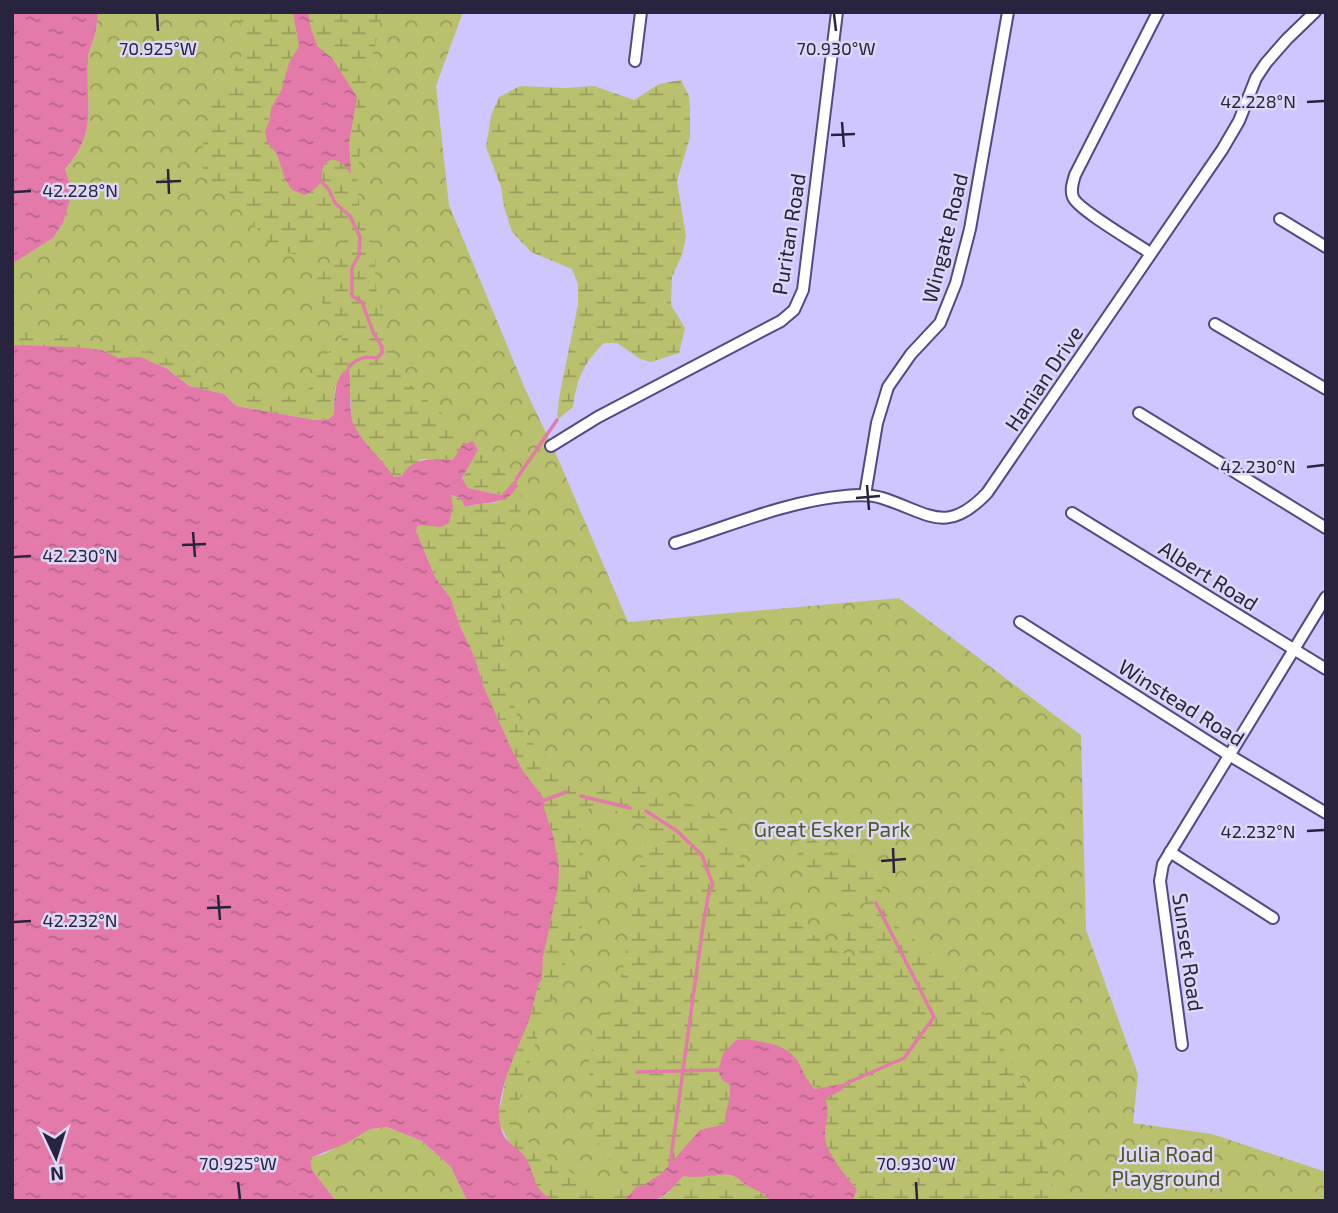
<svg xmlns="http://www.w3.org/2000/svg" width="1338" height="1213" font-family="'Exo 2',sans-serif">
  <defs>
    <pattern id="forest-crowns" width="20" height="18" patternUnits="userSpaceOnUse" patternTransform="scale(1.75)"><rect width="20" height="18" fill="#bac16e"/><path d="M2 6a3 3 0 1 1 6 0M12 15a3 3 0 1 1 6 0" fill="none" stroke="#979c5c"/></pattern>
    <pattern id="wetland-marsh" width="20" height="14" patternUnits="userSpaceOnUse" patternTransform="scale(1.75)"><rect width="20" height="14" fill="#bac16e"/><path d="M1 5h8M5 5V1M11 12h8M15 12V8" fill="none" stroke="#979c5c"/></pattern>
    <pattern id="water-ripples" width="26" height="14" patternUnits="userSpaceOnUse" patternTransform="scale(1.75)"><rect width="26" height="14" fill="#e37aaa"/><path d="M2 4q2-2 4 0t4 0M15 11q2-2 4 0t4 0" fill="none" stroke="#b8648c"/></pattern>
  </defs>
  <rect width="100%" height="100%" fill="#d0c6ff"/>
  <g fill="url(#forest-crowns)">
    <path d="M98,12H463L436,86L449,205L526,391L556,454L628,622L899,598L1081,735L1086,930L1138,1074L1133,1123L1212,1134L1326,1172V1201H852L857,1190L632,1192L624,1201H554L511,1146L484,688L501,495L335,387L263,411L152,361L12,345V264L53,238L63,223L70,200V185L65,169C99,132 85,104 88,60C88,50 93,43 95,34C97,27 97,19 98,12Z"/>
    <polygon points="387,1127 422,1141 451,1167 467,1201 336,1201 312,1170 309,1158 324,1154 370,1129"/>
  </g>
  <g fill="url(#wetland-marsh)" fill-rule="evenodd">
    <path d="M241,12H293C295,22 299,34 298,44C298,49 295,54 293,59C285,82 261,122 269,145C272,152 278,156 280,164C282,173 288,192 299,194C325,200 313,161 338,160L348,169L350,173L349,143L357,97L327,53L318,47L311,30L308,12H383L370,67L371,87L362,129L357,183L360,214L377,249L375,270L377,298L391,332L395,362L407,382L473,441L462,445L453,460L421,459L402,476L394,477L368,449L351,420L350,373L335,387L334,414L329,419L315,420L236,406L224,394L189,386L166,368L140,357L119,358L101,350L75,347L12,345V331C57,334 102,340 146,352C156,355 167,358 176,363C185,369 191,378 202,382C226,393 291,409 311,386C317,379 317,369 318,361L341,341C350,315 311,308 316,282C318,274 325,271 330,265C336,259 339,249 343,241L342,233C333,234 331,241 324,246C307,260 285,255 269,244L228,191L210,182L202,167L204,130L213,100L234,72L241,56L245,43L239,18Z"/>
    <path d="M681,80L689,96L690,109V137L677,181L686,236L682,255L672,277L671,305L685,328L679,353L651,362L640,359L617,343H604C583,364 577,378 573,407L557,420L559,398L578,304V284L572,269L531,252L512,232L504,207L501,187L486,147L491,116L499,97L520,86L564,88L594,86L634,100L659,84Z"/>
    <polygon points="478,450 513,481 501,495 468,488 462,478 471,466"/>
    <path d="M517,484L524,505L508,534L502,573L501,623L507,678L518,718L536,748L564,774L586,783L645,787L701,808L718,819L728,831L758,894L833,949L864,961L866,957C849,944 834,932 834,908L838,906L866,923L871,920C869,894 858,891 835,893C819,882 787,859 800,838C812,835 819,843 827,851L847,853L883,878L881,905L885,912L894,924L942,961L961,980L979,1003L1015,1070L1034,1099L1045,1128V1141L1052,1174L1054,1201H852L857,1190C848,1178 825,1152 825,1137C825,1123 830,1113 825,1099L842,1090C807,1089 812,1087 796,1058L746,1039L736,1040C711,1068 730,1063 731,1091C732,1102 724,1112 726,1124L700,1130L662,1173L644,1185L636,1187L624,1201H554L545,1196L536,1187L526,1158L511,1146L500,1125L499,1113L508,1067L529,1019L543,966L552,908L558,886L559,867L554,839L544,808L545,800L523,771L511,748L484,688L475,658L460,626L451,600L435,577L416,531L418,525H429L450,495L460,498L465,507C492,499 499,511 517,484ZM595,806L628,814L643,826L646,838L633,900L623,970L613,1000L594,1039L588,1066L595,1104L591,1124L593,1133L605,1155L626,1176L627,1181L613,1190L596,1189L534,1147L524,1138L516,1124L515,1116L533,1049L574,941C588,921 592,896 587,871C582,846 573,830 590,807Z"/>
    <path d="M722,1175C736,1176 736,1181 747,1186C758,1191 763,1192 771,1201H657L668,1193L683,1176L695,1179Z"/>
  </g>
  <g fill="url(#water-ripples)">
    <path d="M12,12H98C97,19 97,27 95,34C93,43 88,50 88,60C85,105 99,131 65,169L70,185V200L63,223L53,238L12,264Z"/>
    <path d="M293,12H308L311,29L318,47L332,58L357,97L349,143L351,175C347,166 334,153 325,164C321,169 323,175 321,181C319,186 310,193 305,195L292,190L285,179L277,154L267,142L265,131L270,119L271,108L281,91L289,63L299,46Z"/>
    <path d="M12,345L75,347L101,350L119,358L140,357L166,368L189,386L224,394L236,406L315,420L329,419L334,414C335,397 333,378 349,367C351,380 349,415 353,423C363,444 381,458 394,477L402,476C412,456 434,459 453,460L462,445L473,441L478,450L462,478L468,488L501,495L517,478C518,507 483,501 465,507L460,498L451,495L453,506L449,523L441,527L418,525L416,531L435,577L451,599L460,626L475,658L484,688L511,748L523,771L545,800L544,808L554,839L559,867L558,886L543,957L542,979L539,983C535,995 533,1008 529,1020C518,1050 489,1102 503,1134C508,1145 520,1148 525,1157C537,1177 531,1188 554,1201H467L451,1167L422,1141L387,1127L370,1129L345,1144L310,1158L312,1170L336,1201H12Z"/>
    <path d="M746,1039C767,1043 789,1044 800,1065C804,1074 808,1083 815,1089L847,1083L842,1090L825,1099C831,1115 825,1122 825,1137C825,1152 848,1178 857,1190L852,1201H771C763,1192 758,1191 748,1186C743,1184 739,1178 734,1176C720,1171 700,1180 683,1176C658,1204 660,1201 624,1201L636,1187L644,1185L662,1173L700,1130L725,1124C724,1110 733,1098 729,1084L722,1080L718,1070L723,1054L736,1040Z"/>
  </g>
  <g fill="none" stroke-linecap="round" stroke-linejoin="round">
    <g stroke="#e37aaa" stroke-width="3.5">
      <path d="M321,181L329,190L335,203L350,216L360,237L359,255L352,268V296L362,302L373,332L382,347V353L377,358C367,356 356,358 349,367"/>
      <polyline points="517,478 557,420"/>
      <polyline points="581,796 630,808"/>
      <polyline points="545,800 566,792"/>
      <polyline points="646,811 677,831 702,855 713,885 709,892 703,925 670,1165"/>
      <polyline points="637,1072 718,1070"/>
      <polyline points="847,1083 904,1058 934,1017 876,903"/>
    </g>
    <g stroke="#564884" stroke-width="14">
      <g id="minor">
        <polyline points="635,61 641,12"/>
        <polyline points="1280,219 1326,247"/>
        <path d="M1150,253C1136,243 1077,209 1073,197C1070,190 1073,182 1075,175L1158,12"/>
        <polyline points="1215,324 1326,389"/>
        <polyline points="1139,413 1326,528"/>
        <polyline points="551,446 598,417 781,321 794,310 803,290 837,12"/>
        <polyline points="865,495 877,423 888,387 911,354 940,323 956,283 970,229 1008,12"/>
        <polyline points="1072,513 1326,669"/>
        <path d="M675,543C730,526 787,501 845,496C857,495 870,494 882,498C929,513 946,536 987,493L1222,150L1239,121L1256,78L1266,63L1287,39L1315,12"/>
        <polyline points="1020,622 1229,755 1326,813"/>
        <polyline points="1170,852 1273,918"/>
        <polyline points="1182,1045 1160,881 1163,864 1326,597"/>
      </g>
    </g>
    <use href="#minor" stroke="#fff" stroke-width="10"/>
  </g>
  <path fill="none" stroke="#28233e" stroke-width="2.5" d="M157,14L158,31M834,14L836,31M1307,102L1324,101M842,122L844,147M831,135L855,134M168,169L169,194M156,182L181,181M14,192L31,191M1307,467L1324,465M867,485L869,510M856,498L880,496M193,532L195,557M182,545L206,544M14,557L31,556M1307,831L1324,830M893,848L894,873M881,861L906,859M218,895L220,920M207,908L231,907M14,922L31,921M238,1182L240,1199M916,1182L917,1199"/>
  <g text-anchor="middle" dominant-baseline="central" stroke-width="5" stroke-linejoin="round" paint-order="stroke">
    <g font-size="21" fill="#28233e" stroke="#dcd8f5">
      <text transform="translate(788 234) rotate(-81)">Puritan Road</text>
      <text transform="translate(944 238) rotate(-76)">Wingate Road</text>
      <text transform="translate(1043 378) rotate(-56)">Hanian Drive</text>
      <text transform="translate(1209 575) rotate(32)">Albert Road</text>
      <text transform="translate(1182 702) rotate(32)">Winstead Road</text>
      <text transform="translate(1189 952) rotate(82)">Sunset Road</text>
    </g>
    <g font-size="21" fill="#525526" stroke="#dcd8f5">
      <text x="832" y="828">Great Esker Park</text>
      <text x="1166" y="1153">Julia Road<tspan x="1166" dy="24">Playground</tspan></text>
    </g>
  </g>
  <g font-size="18" text-anchor="middle" fill="#28233e" stroke="#dcd8f5" stroke-width="5" stroke-linejoin="round" paint-order="stroke">
    <text x="158" y="55">70.925°W</text>
    <text x="836" y="55">70.930°W</text>
    <text x="1258" y="108">42.228°N</text>
    <text x="80" y="197">42.228°N</text>
    <text x="1258" y="473">42.230°N</text>
    <text x="80" y="562">42.230°N</text>
    <text x="1258" y="838">42.232°N</text>
    <text x="80" y="927">42.232°N</text>
    <text x="238" y="1170">70.925°W</text>
    <text x="916" y="1170">70.930°W</text>
  </g>
  <rect width="1338" height="1213" fill="none" stroke="#28233e" stroke-width="28"/>
  <g transform="translate(56 1157) rotate(176)" stroke="#dcd8f5" stroke-width="5" paint-order="stroke">
  <path d="M0-5L12 26L0 18L-12 26Z" fill="#28233e"/>
  <text y="-10" font-size="19" font-weight="bold" text-anchor="middle" fill="#28233e">N</text>
  </g>
</svg>
